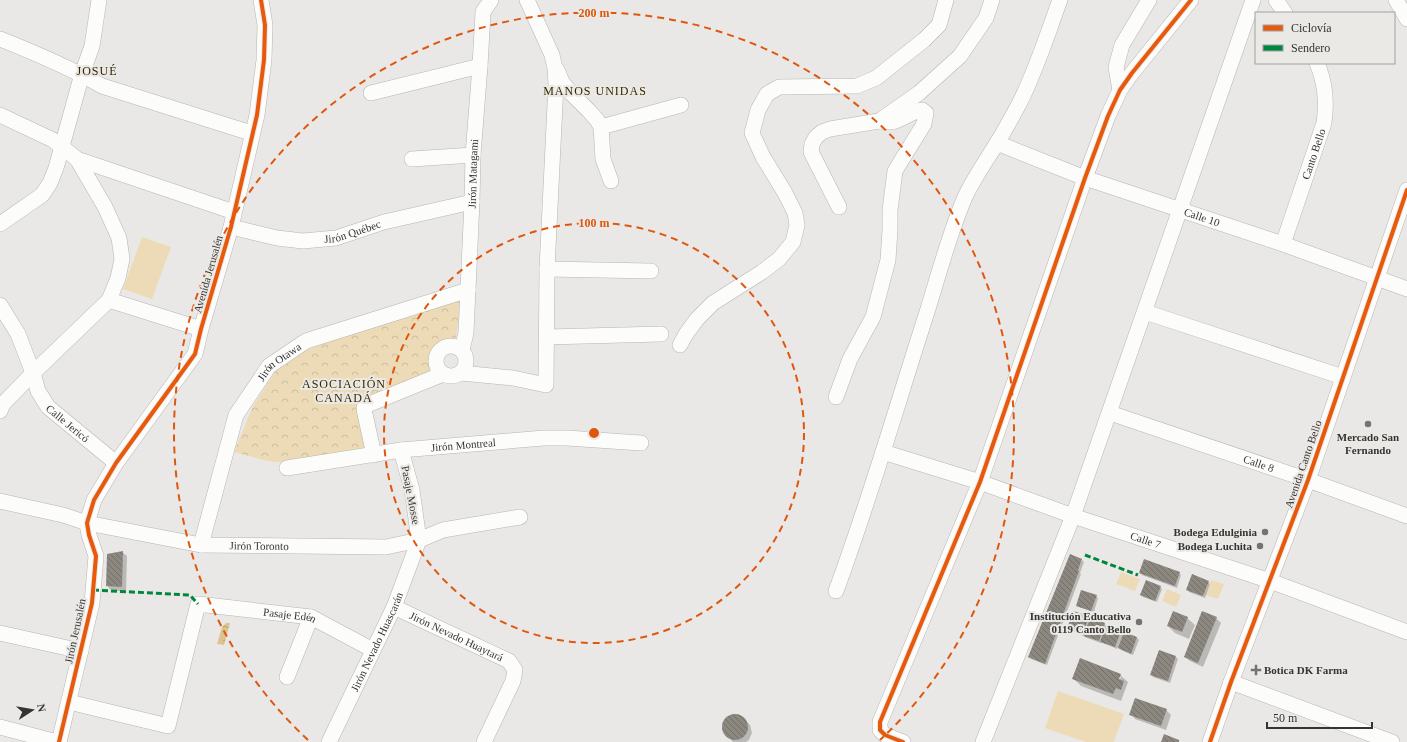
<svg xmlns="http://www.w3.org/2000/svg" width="1407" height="742" font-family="Georgia,serif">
  <defs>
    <pattern id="park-crowns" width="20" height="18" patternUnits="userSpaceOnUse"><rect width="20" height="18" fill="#eddbb7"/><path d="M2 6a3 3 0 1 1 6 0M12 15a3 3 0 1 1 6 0" fill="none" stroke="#ccbd9e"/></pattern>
    <pattern id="water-ripples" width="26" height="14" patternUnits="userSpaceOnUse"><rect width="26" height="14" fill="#dbc48f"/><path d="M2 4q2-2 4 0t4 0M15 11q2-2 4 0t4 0" fill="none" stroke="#b2a075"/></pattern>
    <pattern id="building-back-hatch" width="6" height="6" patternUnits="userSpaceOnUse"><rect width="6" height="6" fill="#8c887f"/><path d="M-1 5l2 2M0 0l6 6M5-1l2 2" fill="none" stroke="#737069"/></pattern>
  </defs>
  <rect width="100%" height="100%" fill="#eae8e6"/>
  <g fill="#eddbb7">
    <polygon points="142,237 171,247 152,299 123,289"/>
    <polygon points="1121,572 1140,579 1135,591 1116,584"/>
    <polygon points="1211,580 1224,584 1218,599 1205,595"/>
    <polygon points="1167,589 1181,595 1176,607 1162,601"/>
    <polygon points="1058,691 1124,714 1114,742 1086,742 1045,728"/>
  </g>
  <path fill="url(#park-crowns)" d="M461,297L456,338C431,349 427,343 431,374L364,403L369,451L291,463L267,461L234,452L253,406L275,372L305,351L337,338Z"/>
  <polygon fill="url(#water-ripples)" points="226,623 230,623 224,645 217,644 222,627"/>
  <g fill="#0003" fill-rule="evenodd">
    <polygon points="122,552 127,556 126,591 112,591 107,586"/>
    <polygon points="1082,560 1084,562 1080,573 1081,574 1047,665 1031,659 1029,657"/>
    <polygon points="1140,573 1179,573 1181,575 1177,588 1142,575"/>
    <polygon points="1208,582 1210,584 1205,598 1189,592 1187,590"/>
    <polygon points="1160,587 1162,589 1157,602 1143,597 1141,595"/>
    <polygon points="1096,596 1098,598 1094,612 1079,607 1077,605"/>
    <polygon points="1088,617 1121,632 1124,635 1125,634 1137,638 1139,640 1133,655 1121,650 1118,647 1117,649 1101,642 1101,643 1087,638 1068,628"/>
    <polygon points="1187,618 1195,625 1189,639 1175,633 1168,626"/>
    <polygon points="1216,618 1221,623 1203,667 1190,661 1185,657"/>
    <polygon points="1176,657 1178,659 1170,683 1153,677 1151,675"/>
    <path d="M1120,675L1128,682L1121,701L1081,686L1073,678ZM1119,677H1121L1117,688Z"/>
    <polygon points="1166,710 1171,715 1166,730 1135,719 1131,714"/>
    <polygon points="734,714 738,714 750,725 752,733 749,740 746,742 733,742 724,732 722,724 726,717"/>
  </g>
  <g fill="url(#building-back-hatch)">
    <polygon points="123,551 122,587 106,586 107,554"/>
    <polygon points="1070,554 1082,559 1078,570 1079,571 1045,664 1028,657"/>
    <polygon points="1144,559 1180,572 1175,586 1139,573"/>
    <polygon points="1192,574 1209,581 1203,596 1186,590"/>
    <polygon points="1146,580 1161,586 1155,601 1140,595"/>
    <polygon points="1081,590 1097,595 1091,611 1076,606"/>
    <polygon points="1073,611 1089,616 1083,634 1067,629"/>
    <polygon points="1173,611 1188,617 1182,632 1167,626"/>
    <polygon points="1202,611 1217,617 1198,663 1184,657"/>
    <polygon points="1090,618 1105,623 1099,641 1084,636"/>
    <polygon points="1106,625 1121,631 1115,647 1100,642"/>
    <polygon points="1124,632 1137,637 1131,654 1118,648"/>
    <polygon points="1159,650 1176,656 1168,681 1150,675"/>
    <polygon points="1080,658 1121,674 1119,679 1124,681 1121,690 1116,688 1113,694 1072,679"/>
    <polygon points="1135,698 1167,709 1161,726 1129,715"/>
    <circle cx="735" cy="727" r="13"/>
    <polygon points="1164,734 1179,740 1179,742 1161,742"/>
  </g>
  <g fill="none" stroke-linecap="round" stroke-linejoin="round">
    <g stroke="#b6b5b4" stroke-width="16">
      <g id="minor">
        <polyline points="1276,0 1285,13"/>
        <polyline points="1396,0 1407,19"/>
        <path d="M0,39C35,53 69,67 102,86L251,133"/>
        <polyline points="557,70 562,82 572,94 589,111 597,120 601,127 603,159 611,181"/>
        <polyline points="1120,90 1116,67 1122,45 1149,0"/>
        <polyline points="371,93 480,66"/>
        <polyline points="0,115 53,140 77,159 234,212"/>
        <polyline points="601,127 681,105"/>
        <path id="s1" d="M997,143L1085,178L1283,244L1407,289"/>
        <polyline points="412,159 473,155"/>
        <polyline points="839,207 811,152 812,144 816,137 822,132 830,129 879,121 919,93 960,56 986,18 992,0"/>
        <polyline points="0,224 42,195 50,183 56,168 82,74 92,46 99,0"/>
        <path id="s2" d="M231,227L277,238L303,241L336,238L384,222L472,202"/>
        <path id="s3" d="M1283,244L1324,123C1327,102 1325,82 1317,63"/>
        <polyline points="547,269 651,271"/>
        <polyline points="109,300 201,329"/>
        <path id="s4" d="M0,305L18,334L33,373L38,391L48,407L116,463"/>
        <polyline points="1145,312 1343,377"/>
        <polyline points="547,337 661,334"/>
        <polyline points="680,345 686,334 697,319 713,303 762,272 779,259 793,242 797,225 795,213 785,193 763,157 752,133 758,110 767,94 779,87 857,86 876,78 924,40 939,25 946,0"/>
        <circle cx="451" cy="361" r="15"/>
        <path id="s5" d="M462,350L466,333L472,202L473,155L480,66L483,12L491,0"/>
        <polyline points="461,373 513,378 546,385 547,269 556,84 555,68 552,55 527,0"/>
        <path d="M836,397L850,359L873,317L888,260L890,230V210L895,171L901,161L924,124L926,113L922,110C911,111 903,120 892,122C888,122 883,121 879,121"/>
        <polyline points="0,411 3,404 33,373 109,300 118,278 122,259 119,238 105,207 77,159"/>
        <path id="s6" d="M1110,413L1308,480L1407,516"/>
        <path id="s7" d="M883,452L980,482L1073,516L1270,581L1407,632"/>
        <polyline points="374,455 365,414 364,408 367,405 443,374"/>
        <path id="s8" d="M287,468L401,450L544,438H567L641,443"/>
        <path id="s9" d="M0,501L63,515L87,523L201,545L386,547L419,540L443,530L520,517"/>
        <path id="s10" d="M201,545L236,415L269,366L306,341L468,290"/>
        <path d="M836,591C870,499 897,405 927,312C939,274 949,234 965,197C974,178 986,161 997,143C1005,130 1012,117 1019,104C1036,71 1047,35 1060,0"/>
        <path id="s11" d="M394,607L509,661L515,670L513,681L484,742"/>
        <polyline points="0,633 81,651"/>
        <polyline points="287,677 311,617"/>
        <polyline points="1231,682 1392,742"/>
        <path id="s12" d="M69,702L168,726L198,604L311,617L373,650"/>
        <polyline points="0,727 57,742"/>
        <polyline points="59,742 92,603 96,556 89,535 87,523 94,500 116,463 195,354 201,329 231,227 257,115 264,60 265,25 261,0"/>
        <path id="s13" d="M329,742L394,607L419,540L412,490L401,450"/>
        <polyline points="903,742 885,735 880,730 880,722 980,482 1085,178 1108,116 1120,90 1132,73 1191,0"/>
        <polyline points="983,742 1073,516 1253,0"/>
        <polyline points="1210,742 1231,682 1308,480 1407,190"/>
      </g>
    </g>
    <use href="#minor" stroke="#fcfcfb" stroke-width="15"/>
    <g stroke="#00873e" stroke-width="3" stroke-dasharray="6 3" stroke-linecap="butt">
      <polyline points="1085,555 1138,575"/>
      <polyline points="93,590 190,595 198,604"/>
    </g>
    <g stroke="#ebe9e5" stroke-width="6">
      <g id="cycleway">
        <polyline points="59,742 92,603 96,556 89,535 87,523 94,500 116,463 195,354 201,329 231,227 257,115 264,60 265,25 261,0"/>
        <polyline points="903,742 885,735 880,730 880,722 980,482 1085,178 1108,116 1120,90 1132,73 1191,0"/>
        <polyline points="1210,742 1231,682 1308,480 1407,190"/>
      </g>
    </g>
    <use href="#cycleway" stroke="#e8590c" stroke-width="4"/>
  </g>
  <g fill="none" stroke="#df570e" stroke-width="2" stroke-dasharray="7 5">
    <circle cx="594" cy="433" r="210"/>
    <path d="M308 740A420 420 0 1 1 880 740"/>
  </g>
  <g fill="#747371" stroke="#ebe9e5" stroke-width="1.5">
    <circle cx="1368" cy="424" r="4"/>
    <circle cx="1265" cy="532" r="4"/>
    <circle cx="1260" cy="546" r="4"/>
    <circle cx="1139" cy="622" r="4"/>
    <path d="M1254 664h4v4h4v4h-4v4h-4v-4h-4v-4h4z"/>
  </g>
  <g text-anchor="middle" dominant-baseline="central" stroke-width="4" stroke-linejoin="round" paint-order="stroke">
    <g font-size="11" fill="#343432" stroke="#ebe9e5">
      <text stroke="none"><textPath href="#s3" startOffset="95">Canto Bello</textPath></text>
      <text stroke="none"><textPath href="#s5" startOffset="177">Jirón Matagami</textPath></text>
      <text stroke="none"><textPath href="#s1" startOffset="218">Calle 10</textPath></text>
      <text stroke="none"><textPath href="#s2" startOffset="124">Jirón Québec</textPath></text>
      <text transform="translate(208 274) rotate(-74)">Avenida Jerusalén</text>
      <text stroke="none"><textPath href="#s10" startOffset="204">Jirón Otawa</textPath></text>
      <text stroke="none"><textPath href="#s4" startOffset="139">Calle Jericó</textPath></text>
      <text stroke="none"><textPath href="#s8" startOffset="178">Jirón Montreal</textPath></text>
      <text stroke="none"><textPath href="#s6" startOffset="157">Calle 8</textPath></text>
      <text transform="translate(1303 464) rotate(-71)">Avenida Canto Bello</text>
      <text transform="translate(411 495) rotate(79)">Pasaje Mosse</text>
      <text stroke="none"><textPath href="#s7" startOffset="277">Calle 7</textPath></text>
      <text stroke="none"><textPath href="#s9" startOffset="264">Jirón Toronto</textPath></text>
      <text stroke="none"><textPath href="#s12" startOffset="320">Pasaje Edén</textPath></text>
      <text transform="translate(75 631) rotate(-78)">Jirón Jerusalén</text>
      <text stroke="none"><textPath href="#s11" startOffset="69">Jirón Nevado Huaytará</textPath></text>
      <text stroke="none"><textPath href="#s13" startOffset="111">Jirón Nevado Huascarán</textPath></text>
    </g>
    <g font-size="11" font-weight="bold" fill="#343432" stroke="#ebe9e5" text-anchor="end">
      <text x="1368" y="437" text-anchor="middle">Mercado San<tspan x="1368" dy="13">Fernando</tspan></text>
      <text x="1257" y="532">Bodega Edulginia</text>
      <text x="1252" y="546">Bodega Luchita</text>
      <text x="1131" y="616">Institución Educativa<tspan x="1131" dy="13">0119 Canto Bello</tspan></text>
      <text x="1264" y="670" text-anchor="start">Botica DK Farma</text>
    </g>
    <g font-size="12" letter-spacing="1" fill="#372700" stroke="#ebe9e5">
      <text x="97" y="71">JOSUÉ</text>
      <text x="595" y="91">MANOS UNIDAS</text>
      <text x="344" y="384">ASOCIACIÓN<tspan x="344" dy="14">CANADÁ</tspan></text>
    </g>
  </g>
  <circle cx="594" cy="433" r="6" fill="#df570e" stroke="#ebe9e5" stroke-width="2"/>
  <g font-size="12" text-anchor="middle" font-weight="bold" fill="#df570e" stroke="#ebe9e5" stroke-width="4" stroke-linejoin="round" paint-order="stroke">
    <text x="594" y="17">200 m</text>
    <text x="594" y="227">100 m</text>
  </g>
  <rect x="1255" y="12" width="140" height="52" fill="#ebe9e5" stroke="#a2a19d"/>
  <rect x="1263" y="25" width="20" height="6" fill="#e8590c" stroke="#a2a19d"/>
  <text x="1291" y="32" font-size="12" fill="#343432">Ciclovía</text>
  <rect x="1263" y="45" width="20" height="6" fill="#00873e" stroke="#a2a19d"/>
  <text x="1291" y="52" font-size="12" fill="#343432">Sendero</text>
  <g transform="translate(32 710) rotate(78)" stroke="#ebe9e5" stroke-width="3" paint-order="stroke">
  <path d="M0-3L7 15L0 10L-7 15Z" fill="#343432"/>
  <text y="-6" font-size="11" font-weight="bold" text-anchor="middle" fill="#343432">N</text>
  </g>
  <path d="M1267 722v6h105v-6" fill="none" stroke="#343432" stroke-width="2"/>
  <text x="1273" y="722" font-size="12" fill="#343432" stroke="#ebe9e5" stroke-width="3" paint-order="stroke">50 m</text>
</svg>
